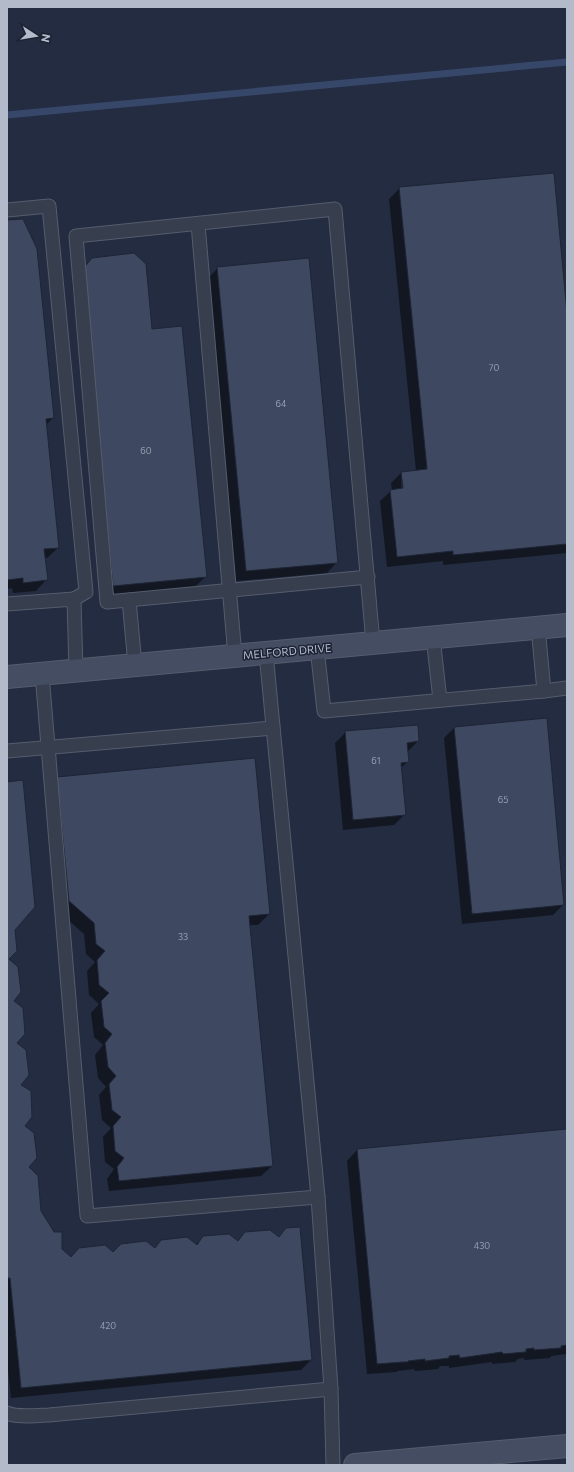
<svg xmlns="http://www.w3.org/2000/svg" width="574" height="1472" font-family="Commissioner,sans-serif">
  <rect width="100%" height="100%" fill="#232c40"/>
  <g fill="#0007" fill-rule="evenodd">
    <path d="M400,188L567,323V553L443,565V561L387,567L380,501L392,490L391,483L401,473L416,471L389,199ZM401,481H403L404,493H402Z"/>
    <polygon points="7,221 53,418 45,426 58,548 47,558 44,558 46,580 36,591 13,593 12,588 7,589"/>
    <polygon points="92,259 151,330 206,576 195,587 103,596 72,281 81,269"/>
    <polygon points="218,268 337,562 327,573 236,581 207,279"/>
    <polygon points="454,728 563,905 553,915 462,924 444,738"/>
    <polygon points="346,732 418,741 408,751 408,761 400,769 405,814 394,825 343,830 335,743"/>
    <polygon points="57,778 269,914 258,925 249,925 272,1166 261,1176 109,1191 107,1179 114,1169 105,1162 103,1137 111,1128 102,1120 99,1095 106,1087 98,1078 95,1055 103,1045 94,1037 91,1013 99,1004 89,995 87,971 95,962 86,954 84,934 59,912"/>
    <polygon points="7,782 14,930 8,960 27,1167 40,1212 61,1249 70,1258 154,1249 162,1241 195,1245 204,1237 237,1242 245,1233 279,1237 287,1229 311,1360 301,1370 11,1398 7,1360"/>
    <polygon points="567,1130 567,1354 551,1356 550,1358 524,1360 524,1358 518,1359 515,1362 492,1364 492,1362 449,1368 449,1366 440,1366 438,1369 415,1371 414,1369 398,1371 396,1372 367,1374 347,1161 357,1150"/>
  </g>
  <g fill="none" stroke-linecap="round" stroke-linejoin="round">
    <polyline stroke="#37476a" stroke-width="7" points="7,115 567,62"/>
  </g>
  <g fill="#3e4860" stroke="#1e2536">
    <polygon points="554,173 567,313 567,544 453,555 453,551 397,557 390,490 403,488 401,472 427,469 399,187"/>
    <polygon points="23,219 37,249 54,418 46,419 59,548 44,549 48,580 23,583 23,578 7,580 7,220"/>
    <polygon points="134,253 146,264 152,329 182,326 207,577 113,586 82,270 92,258"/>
    <polygon points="309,258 338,563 246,571 217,267"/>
    <polygon points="547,718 564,905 472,914 454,727"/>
    <polygon points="418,725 419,741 407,743 409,762 401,763 406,815 353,820 345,731"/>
    <polygon points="255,758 270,914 249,916 273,1166 119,1181 117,1167 124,1158 115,1151 113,1126 121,1117 112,1110 109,1084 116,1076 108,1067 105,1043 112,1034 104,1027 101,1001 109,993 99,985 97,960 105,951 96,944 94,923 69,901 57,777"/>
    <polygon points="23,780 35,907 15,930 17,951 9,959 18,967 21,992 14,1001 23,1008 25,1034 17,1043 26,1050 29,1075 21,1085 31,1091 32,1117 25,1126 34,1133 37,1158 29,1167 38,1176 41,1211 54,1232 62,1232 62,1249 71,1257 79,1248 105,1245 113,1252 121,1244 146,1241 155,1248 161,1240 187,1237 197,1245 203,1236 229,1234 238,1241 245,1232 270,1230 279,1237 286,1228 300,1227 312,1360 21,1388 10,1278 7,1278 7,782"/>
    <polygon points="567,1129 567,1345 561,1346 561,1348 534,1350 534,1348 526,1349 526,1352 503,1354 502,1352 460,1358 459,1355 449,1356 449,1358 425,1361 425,1359 408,1361 408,1362 403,1362 377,1364 357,1149"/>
  </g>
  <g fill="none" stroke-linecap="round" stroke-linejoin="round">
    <g stroke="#555c6d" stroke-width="15">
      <g id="lane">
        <polyline points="7,210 49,206 86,592 74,599"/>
        <polyline points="198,224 235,656"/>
        <polyline points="368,577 107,602 76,236 335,209 373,643"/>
        <polyline points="129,600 135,665"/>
        <polyline points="7,604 74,599 76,671"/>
        <polyline points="433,637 440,700"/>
        <polyline points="317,648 324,711 544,691 538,627"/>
        <polyline points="266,653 318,1197 331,1389 333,1465"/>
        <polyline points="42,674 87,1216 318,1197"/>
        <polyline points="544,691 567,688"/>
        <polyline points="7,751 273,728"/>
        <path d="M7,1413C17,1418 38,1415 49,1415L331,1389"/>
      </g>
    </g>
    <g stroke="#555c6d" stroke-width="24">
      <g id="secondary">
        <polyline points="7,677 567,625"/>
        <polyline points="355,1465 567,1446"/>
      </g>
    </g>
    <use href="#lane" stroke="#373f4f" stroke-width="13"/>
    <use href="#secondary" stroke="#454d63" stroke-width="22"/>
  </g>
  <g text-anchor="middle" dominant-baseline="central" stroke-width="3" stroke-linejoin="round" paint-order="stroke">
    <g font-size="9" fill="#969eb0">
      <text x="494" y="367">70</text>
      <text x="281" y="403">64</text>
      <text x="146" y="450">60</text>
      <text x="376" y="760">61</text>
      <text x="503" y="799">65</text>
      <text x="183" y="936">33</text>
      <text x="482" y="1245">430</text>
      <text x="108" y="1325">420</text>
    </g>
    <g font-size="11" fill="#b3baca" stroke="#1c2334">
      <text transform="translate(287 651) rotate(-5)">MELFORD DRIVE</text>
    </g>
  </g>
  <rect width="574" height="1472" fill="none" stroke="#b3baca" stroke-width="16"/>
  <g transform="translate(36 36) rotate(102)" stroke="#1c2334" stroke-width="3" paint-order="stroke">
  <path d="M0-3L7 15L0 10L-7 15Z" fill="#b3baca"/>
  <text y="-6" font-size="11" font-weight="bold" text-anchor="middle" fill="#b3baca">N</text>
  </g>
</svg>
